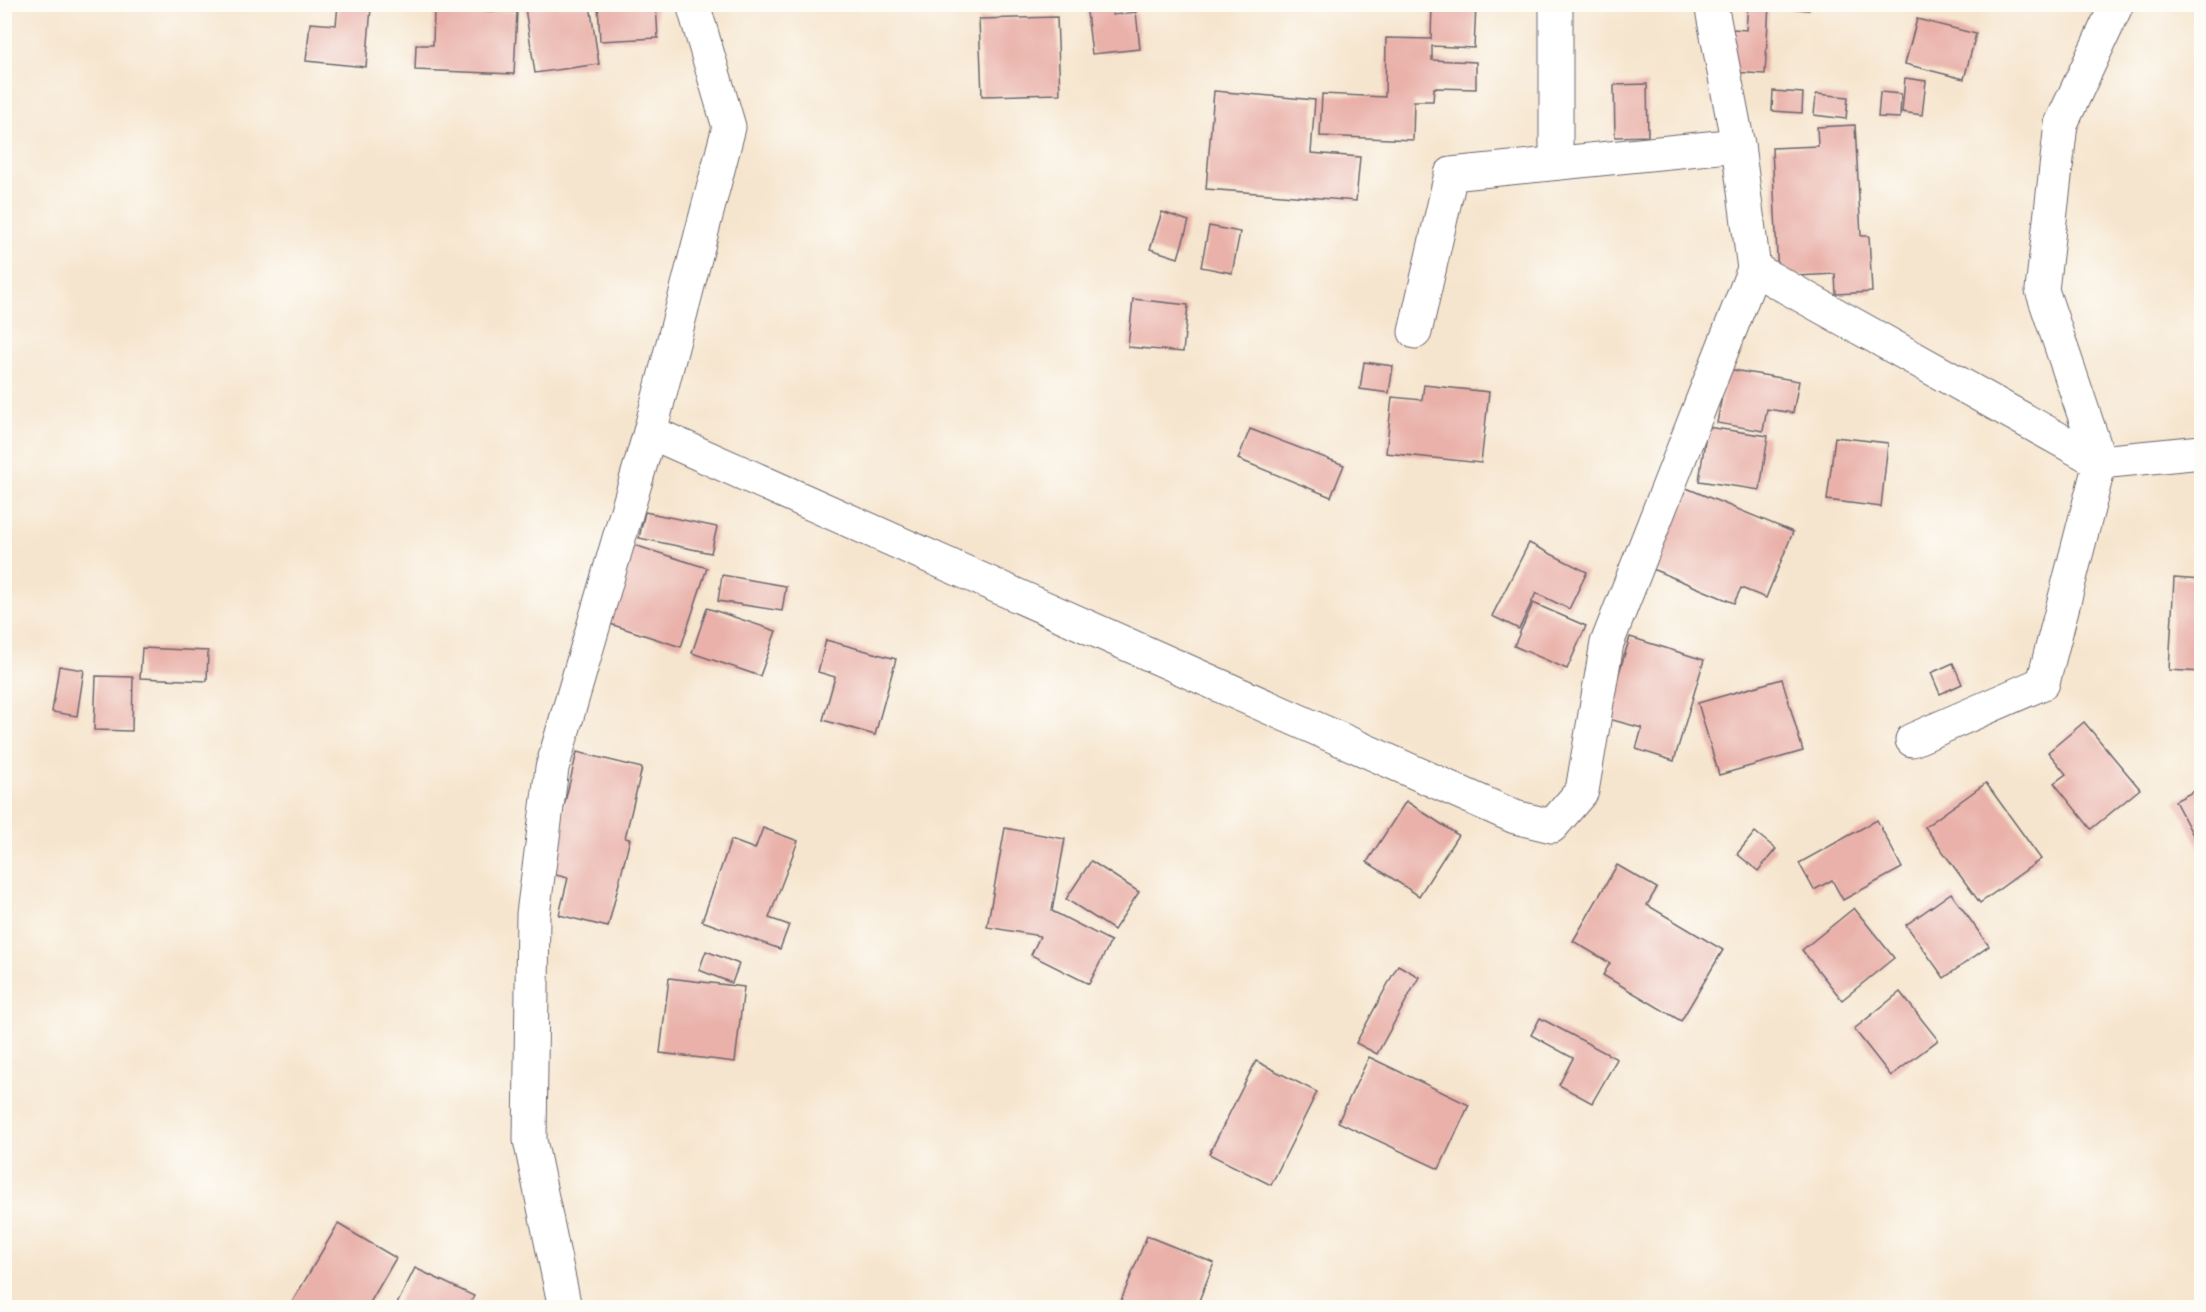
<svg xmlns="http://www.w3.org/2000/svg" width="2206" height="1312" font-family="'Gentium Book Plus',serif">
  <rect width="100%" height="100%" fill="#fdfcf7"/>
  <filter id="ink" filterUnits="userSpaceOnUse"><feTurbulence type="fractalNoise" baseFrequency=".0167" numOctaves="2"/><feDisplacementMap in="SourceGraphic" scale="12" xChannelSelector="R" yChannelSelector="G"/><feConvolveMatrix kernelMatrix="1 2 1 2 8 2 1 2 1" color-interpolation-filters="sRGB"/></filter>
  <filter id="wash" filterUnits="userSpaceOnUse"><feTurbulence type="fractalNoise" baseFrequency=".008" numOctaves="4" result="noise"/><feDisplacementMap in="SourceGraphic" scale="24" xChannelSelector="R" yChannelSelector="G"/><feGaussianBlur stdDeviation="1.35" result="paint"/><feColorMatrix in="noise" values="0 0 0 0 0 0 0 0 0 0 0 0 0 0 0 0 0 1.4 0 .05"/><feComposite in="paint" operator="in"/></filter>
  <g filter="url(#wash)">
    <rect width="100%" height="100%" fill="#f6e5ce"/>
    <g id="blocks">
      <g fill="#e9b1a9">
        <polygon points="598,4 656,4 658,38 600,41"/>
        <polygon points="1086,4 1112,4 1113,15 1136,12 1140,49 1092,54"/>
        <polygon points="1748,4 1769,4 1765,74 1731,72 1733,29 1746,30"/>
        <polygon points="1775,4 1809,4 1809,10 1775,7"/>
        <polygon points="338,5 371,8 366,67 306,61 310,23 336,25"/>
        <polygon points="551,5 590,5 599,64 535,73 525,8"/>
        <polygon points="1432,5 1476,5 1474,48 1432,46 1432,60 1476,62 1476,89 1434,88 1433,101 1414,101 1413,140 1320,136 1322,94 1385,97 1386,38 1431,39"/>
        <polygon points="434,9 517,12 514,74 415,70 416,45 433,45"/>
        <polygon points="1057,17 1060,94 982,96 979,19"/>
        <polygon points="1917,19 1976,34 1964,79 1905,64"/>
        <polygon points="1905,78 1926,81 1922,115 1902,112"/>
        <polygon points="1647,84 1648,136 1615,137 1614,85"/>
        <polygon points="1214,91 1315,100 1311,153 1360,157 1356,201 1206,189"/>
        <polygon points="1773,91 1803,93 1802,113 1772,111"/>
        <polygon points="1880,92 1901,94 1900,118 1878,117"/>
        <polygon points="1816,94 1848,97 1846,119 1814,115"/>
        <polygon points="1855,125 1861,236 1869,236 1872,292 1836,294 1835,274 1778,277 1772,148 1818,146 1817,127"/>
        <polygon points="1162,212 1189,221 1178,258 1150,249"/>
        <polygon points="1209,226 1240,232 1232,273 1201,267"/>
        <polygon points="1133,299 1188,305 1183,352 1128,347"/>
        <polygon points="1364,362 1393,366 1389,393 1360,389"/>
        <polygon points="1727,369 1799,381 1793,413 1767,409 1763,431 1717,423"/>
        <polygon points="1424,385 1489,392 1481,463 1386,453 1392,397 1422,400"/>
        <polygon points="1707,427 1768,436 1760,490 1699,481"/>
        <polygon points="1250,429 1344,465 1331,497 1238,459"/>
        <polygon points="1835,437 1888,443 1881,507 1827,500"/>
        <polygon points="1679,485 1793,532 1766,598 1741,588 1734,603 1645,566"/>
        <polygon points="645,512 717,527 711,553 639,538"/>
        <polygon points="1529,543 1587,572 1569,609 1536,593 1519,629 1492,616"/>
        <polygon points="631,544 707,568 681,647 604,622"/>
        <polygon points="722,575 786,586 782,611 718,601"/>
        <polygon points="2174,578 2202,580 2202,672 2169,670"/>
        <polygon points="1533,603 1586,626 1567,669 1514,646"/>
        <polygon points="707,608 776,631 760,676 692,653"/>
        <polygon points="1630,637 1704,660 1674,761 1636,749 1642,728 1605,718"/>
        <polygon points="826,640 896,659 875,735 823,720 835,677 818,672"/>
        <polygon points="142,648 208,651 207,681 140,678"/>
        <polygon points="1953,663 1962,684 1940,694 1931,673"/>
        <polygon points="59,666 84,670 77,716 52,712"/>
        <polygon points="96,676 133,677 132,731 94,730"/>
        <polygon points="1782,679 1803,751 1719,775 1698,703"/>
        <polygon points="2084,722 2140,789 2091,829 2054,783 2066,774 2048,752"/>
        <polygon points="577,752 642,768 625,838 630,839 608,927 559,915 568,878 548,873"/>
        <polygon points="1986,783 2041,859 1980,903 1925,827"/>
        <polygon points="2200,788 2202,792 2202,852 2175,801"/>
        <polygon points="1406,801 1458,835 1419,896 1367,862"/>
        <polygon points="1877,820 1902,868 1843,900 1832,880 1814,890 1799,863"/>
        <polygon points="763,828 798,841 769,918 789,925 780,949 702,921 731,840 755,849"/>
        <polygon points="1005,828 1065,839 1052,911 1111,941 1089,984 1031,955 1040,936 987,927"/>
        <polygon points="1755,832 1776,849 1758,871 1737,854"/>
        <polygon points="1091,861 1139,892 1114,930 1066,899"/>
        <polygon points="1617,865 1657,888 1647,905 1723,950 1681,1021 1603,975 1610,963 1573,941"/>
        <polygon points="1951,893 1989,946 1944,978 1906,925"/>
        <polygon points="1854,908 1894,958 1842,1000 1802,950"/>
        <polygon points="706,951 739,964 732,983 699,970"/>
        <polygon points="1398,965 1419,977 1377,1054 1356,1043"/>
        <polygon points="669,978 744,987 735,1062 660,1053"/>
        <polygon points="1900,992 1938,1040 1891,1076 1854,1029"/>
        <polygon points="1540,1018 1617,1059 1592,1103 1559,1085 1573,1058 1531,1035"/>
        <polygon points="1369,1057 1469,1105 1439,1169 1338,1122"/>
        <polygon points="1256,1061 1317,1092 1271,1185 1209,1154"/>
        <polygon points="338,1224 396,1258 367,1308 298,1308 291,1304"/>
        <polygon points="1147,1236 1214,1263 1196,1308 1118,1308"/>
        <polygon points="415,1268 474,1296 468,1308 395,1308"/>
      </g>
    </g>
  </g>
  <g filter="url(#ink)">
    <use href="#blocks" fill-opacity="0" stroke="#6c666e" stroke-width="1.5"/>
    <g fill="none" stroke-linecap="round" stroke-linejoin="round">
      <g stroke="#6c666e" stroke-width="35">
        <g id="street">
          <polyline points="1711,4 1738,145"/>
          <polyline points="1556,163 1556,4"/>
          <polyline points="1415,332 1451,174 1738,145 1754,269 2100,462 2202,452"/>
          <polyline points="650,432 1515,817 1552,826 1582,791 1607,643 1754,269"/>
          <polyline points="1912,740 2043,683 2100,462 2042,290 2061,124 2117,4"/>
          <polyline points="565,1308 530,1140 533,914 552,768 650,432 729,127 693,4"/>
        </g>
      </g>
      <use href="#street" stroke="#fff" stroke-width="33"/>
    </g>
  </g>
  <rect width="2206" height="1312" fill="none" stroke="#fdfcf7" stroke-width="24"/>
</svg>
